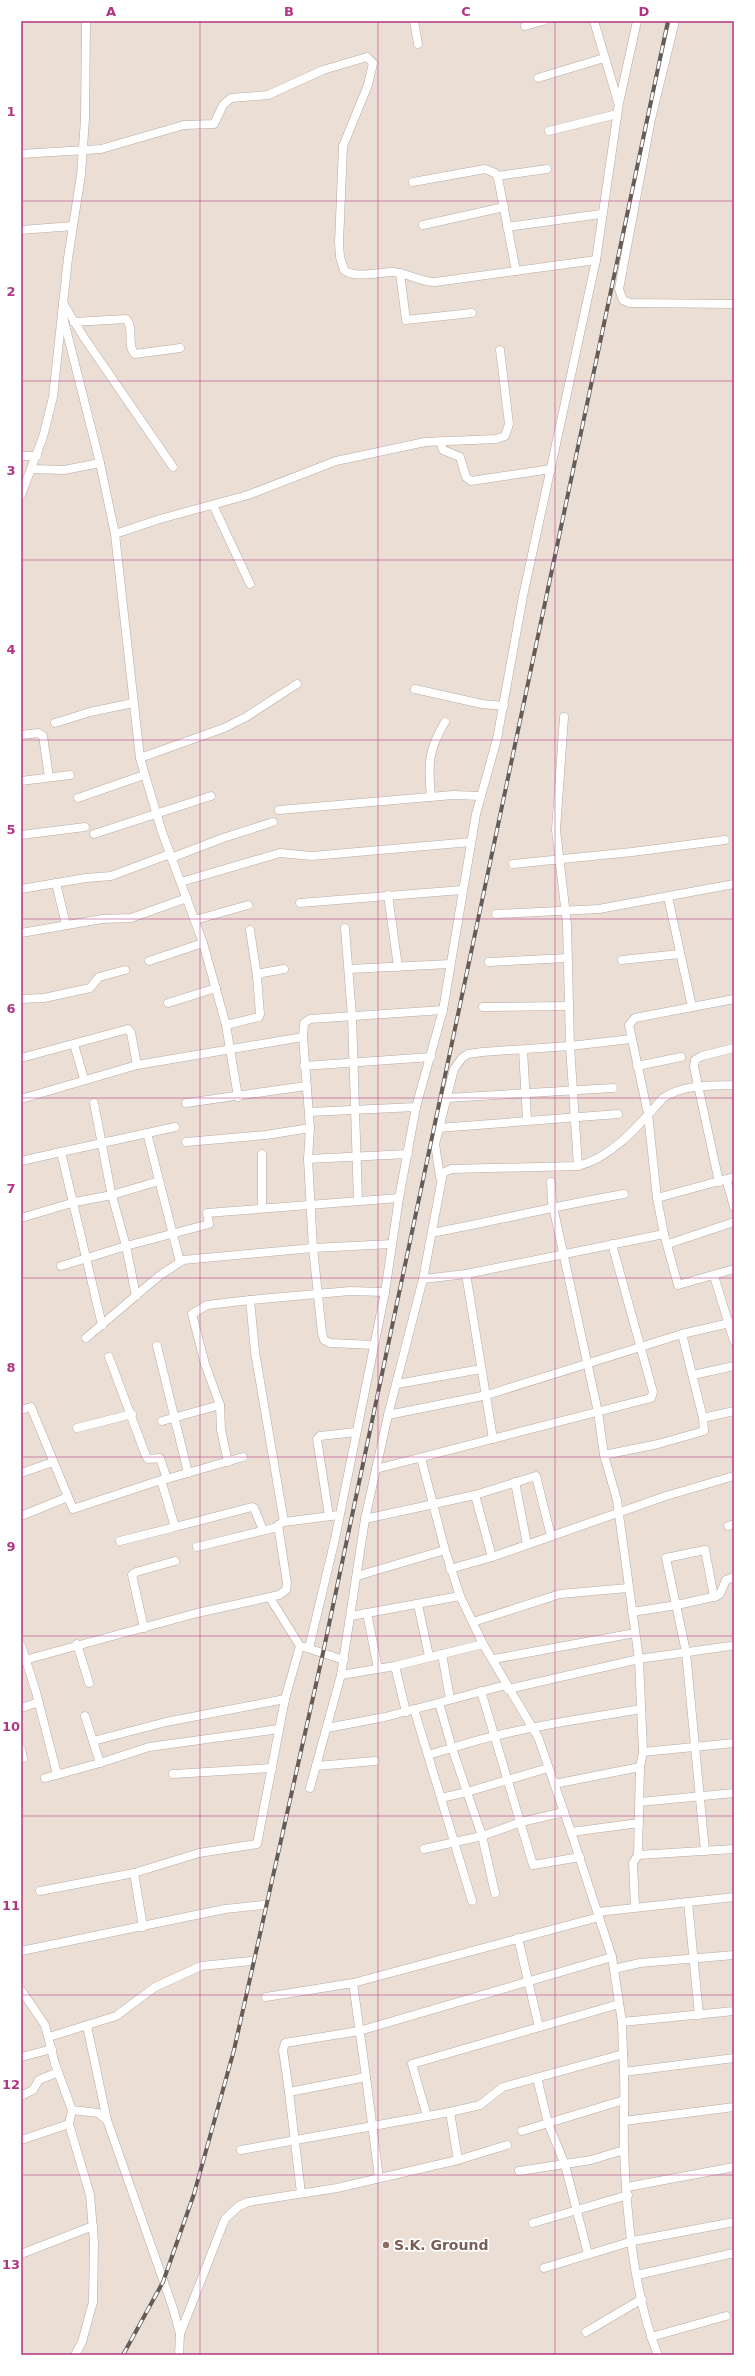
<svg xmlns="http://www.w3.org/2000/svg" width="755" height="2376" font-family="'DejaVu Sans',sans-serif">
  <rect width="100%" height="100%" fill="#ebded5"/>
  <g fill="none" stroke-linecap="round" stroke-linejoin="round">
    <g stroke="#b7aaa1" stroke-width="9">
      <g id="minor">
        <polyline points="414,21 418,44"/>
        <polyline points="594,21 618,102"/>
        <polyline points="675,21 651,119 619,289 623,300 630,303 734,304"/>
        <polyline points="525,26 543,21"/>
        <polyline points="538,78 604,58"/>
        <polyline points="549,131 617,114"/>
        <path d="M21,154L101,149L184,125L214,124L223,105L231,98L268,95L323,70L367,57L373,63L368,85L343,146L339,243L340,257L344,270C354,279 379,272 393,272C408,273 420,282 435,282L596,260"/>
        <polyline points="497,176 547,169"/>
        <polyline points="413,182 485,169 495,173 498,178 516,271"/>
        <polyline points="423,225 504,207"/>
        <polyline points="507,227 601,214"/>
        <polyline points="21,230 73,226"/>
        <polyline points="400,273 406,320 472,313"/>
        <polyline points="63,303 83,336 173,467"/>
        <polyline points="62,313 100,463 115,534 140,758 162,832 203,943 226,1025 238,1097"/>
        <path d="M74,322L126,319C135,327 126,346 135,354L180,348"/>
        <polyline points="440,441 443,450 460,457 466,477 471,481 551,469"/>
        <polyline points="21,456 37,456"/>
        <polyline points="33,469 64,470 100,463"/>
        <polyline points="21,495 43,437 53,397 68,258 81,175 85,119 86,21"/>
        <polyline points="213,505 250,584"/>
        <polyline points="115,534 160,519 248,495 336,461 425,442 496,439 505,436 509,424 500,350"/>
        <polyline points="415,689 482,704 504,706"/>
        <polyline points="564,717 556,830 567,924 570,1046 578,1166"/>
        <polyline points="55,723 90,712 133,703"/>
        <polyline points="21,735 38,733 43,736 49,777"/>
        <polyline points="140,758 224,728 246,717 297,684"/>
        <polyline points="21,781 70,775"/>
        <path d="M431,797C428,765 428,750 445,722"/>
        <polyline points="78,798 144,775"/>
        <polyline points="279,810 453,795 481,796"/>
        <polyline points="94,834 211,796"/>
        <polyline points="21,835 85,827"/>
        <polyline points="171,858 223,838 273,822"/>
        <polyline points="513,864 632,852 725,840"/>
        <polyline points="181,882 280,853 312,856 471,842"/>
        <polyline points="56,883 66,925"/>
        <polyline points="21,889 86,878 111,876 170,854"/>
        <polyline points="388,895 398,967"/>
        <polyline points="668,897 692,1007"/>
        <polyline points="300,903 462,890"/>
        <polyline points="496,914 599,909 734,884"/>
        <polyline points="195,920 248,905"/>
        <polyline points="345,928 352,1016 358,1201"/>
        <polyline points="250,930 257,976"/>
        <polyline points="21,933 102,919 131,918 187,898"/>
        <polyline points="622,960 680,954"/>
        <polyline points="149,961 203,943"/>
        <polyline points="489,962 567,958"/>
        <polyline points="350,969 450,964"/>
        <polyline points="21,999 44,998 90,988 99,977 125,970"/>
        <polyline points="168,1003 216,988"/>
        <polyline points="483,1007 568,1006"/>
        <polyline points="226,1025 259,1017 260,1014 257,976 262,973 284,969"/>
        <polyline points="303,1037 304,1023 310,1019 443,1010"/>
        <polyline points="74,1044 84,1079"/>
        <polyline points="523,1050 527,1120"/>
        <polyline points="21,1058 128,1029 131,1033 137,1065"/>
        <polyline points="304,1066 431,1057"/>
        <polyline points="637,1066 681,1057"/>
        <polyline points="446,1098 613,1088"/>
        <polyline points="21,1099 137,1065 303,1037 310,1128 308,1159 313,1248 322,1333 324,1340 330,1343 374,1345"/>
        <polyline points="94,1103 111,1192 126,1246 209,1224 207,1213 399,1198"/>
        <polyline points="186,1103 306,1086"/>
        <polyline points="309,1112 416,1107"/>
        <polyline points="438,1128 618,1114"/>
        <polyline points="147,1133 180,1262"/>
        <polyline points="186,1142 266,1135 310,1128"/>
        <polyline points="61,1152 175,1127"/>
        <polyline points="262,1154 262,1208"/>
        <polyline points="308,1159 408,1154"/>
        <polyline points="21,1161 61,1152 102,1325"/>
        <polyline points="440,1177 435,1144 454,1069 462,1058 468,1054 482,1052 570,1046 631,1039"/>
        <polyline points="726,1179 734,1207"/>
        <polyline points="551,1182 552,1202 598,1412 604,1455 617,1500 639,1659 643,1752 640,1767 638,1855 633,1863 635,1907"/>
        <polyline points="719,1182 694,1067 695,1060 702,1056 734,1048"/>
        <polyline points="657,1198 734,1177"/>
        <polyline points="21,1218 75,1202 112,1195 159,1181"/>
        <path d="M432,1233C496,1221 559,1205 624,1194"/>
        <polyline points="664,1234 657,1198 648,1114 629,1025 635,1018 734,999"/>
        <polyline points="668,1244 734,1222"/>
        <polyline points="61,1266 126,1246 136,1296"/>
        <polyline points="466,1274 493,1439"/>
        <polyline points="714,1276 734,1341"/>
        <polyline points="423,1279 466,1274 664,1234 678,1285 734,1269"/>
        <polyline points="250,1300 255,1352 284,1522"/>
        <polyline points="682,1334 703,1418"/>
        <polyline points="86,1338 159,1276 183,1260 313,1248 392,1244"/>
        <polyline points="157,1346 188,1473"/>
        <polyline points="109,1357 146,1456 148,1459 160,1458 167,1479"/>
        <polyline points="693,1375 734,1366"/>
        <polyline points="397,1384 481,1369"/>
        <polyline points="21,1410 31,1407 73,1509 161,1480 175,1527 252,1507 254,1508 263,1530"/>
        <polyline points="388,1415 487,1395 682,1334 734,1322"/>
        <polyline points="162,1421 220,1405"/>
        <polyline points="77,1428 132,1414"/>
        <polyline points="604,1455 658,1444 704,1431 703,1418 734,1411"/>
        <polyline points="228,1462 221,1430 220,1405 205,1364 192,1314 207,1305 250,1300 350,1291 385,1292"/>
        <polyline points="376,1469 651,1398 653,1392 612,1244"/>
        <polyline points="21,1473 53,1462"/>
        <polyline points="163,1480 243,1457"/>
        <polyline points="515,1482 527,1544"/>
        <polyline points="475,1495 492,1557"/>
        <polyline points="21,1516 68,1497"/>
        <polyline points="329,1516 317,1439 320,1436 356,1432"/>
        <polyline points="365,1519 475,1495 536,1476 551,1536"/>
        <polyline points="728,1526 734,1524"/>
        <polyline points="120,1541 175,1527"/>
        <polyline points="197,1547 278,1527"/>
        <polyline points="450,1569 492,1557 666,1496 734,1476"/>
        <polyline points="357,1576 445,1550"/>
        <polyline points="418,1605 429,1656"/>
        <polyline points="632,1612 677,1605 717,1596 720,1594 726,1580 734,1577"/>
        <polyline points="367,1613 378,1669"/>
        <polyline points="351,1616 460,1596"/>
        <polyline points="473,1622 560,1594 628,1588"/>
        <polyline points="144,1628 132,1575 136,1572 175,1561"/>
        <polyline points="77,1644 89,1683"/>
        <polyline points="21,1645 36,1692 57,1774"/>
        <polyline points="304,1647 344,1660"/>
        <polyline points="309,1648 335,1539 385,1292 399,1198 416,1107 443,1010 476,814 497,739 523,596 596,260 619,103 637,21"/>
        <polyline points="442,1654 450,1699"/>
        <polyline points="494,1659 635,1633"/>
        <polyline points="21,1661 197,1613 279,1595 286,1590 287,1583 278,1525 284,1522 339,1515"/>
        <polyline points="395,1666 406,1712"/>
        <polyline points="341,1675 395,1666 483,1644"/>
        <polyline points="508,1689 639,1659 730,1646"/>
        <polyline points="481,1691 533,1865 580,1857"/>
        <polyline points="21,1708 39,1702"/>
        <polyline points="414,1709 472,1901"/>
        <polyline points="85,1716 100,1763"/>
        <polyline points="327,1728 385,1717 506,1685"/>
        <polyline points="93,1741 166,1722 285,1699"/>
        <polyline points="21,1749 23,1758"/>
        <polyline points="643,1752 734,1743"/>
        <polyline points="428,1755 452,1748 439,1703"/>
        <polyline points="316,1766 375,1761"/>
        <polyline points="173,1774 272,1768"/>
        <polyline points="45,1778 100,1763 149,1747 279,1729"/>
        <polyline points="554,1784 640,1767"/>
        <path d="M310,1788L341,1675L365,1519L388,1415L423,1279L443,1173L451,1169L578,1166C613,1157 639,1125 663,1098C685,1084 709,1086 734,1085"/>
        <path d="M441,1798L467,1792L452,1748C514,1728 577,1720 641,1709"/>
        <polyline points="640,1802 734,1793"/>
        <polyline points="571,1832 639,1823"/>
        <polyline points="424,1849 482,1836 521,1822 564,1812"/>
        <polyline points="705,1851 686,1652 666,1558 705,1550 714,1597"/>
        <polyline points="638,1855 734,1849"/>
        <polyline points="134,1873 143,1927"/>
        <polyline points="40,1891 134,1873 199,1853 257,1844 285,1699 300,1646 270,1598"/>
        <polyline points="495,1893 482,1836 467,1792 548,1768"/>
        <polyline points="688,1902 699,2015"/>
        <polyline points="598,1912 734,1897"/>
        <polyline points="518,1938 539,2027"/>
        <polyline points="21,1951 225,1909 263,1905"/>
        <polyline points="614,1969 640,1963 734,1955"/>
        <polyline points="21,1990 45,2025 55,2064 72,2110 98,2113 107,2120 173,2308 180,2334 179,2355"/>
        <polyline points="266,1997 353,1983"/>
        <polyline points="622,2022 734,2011"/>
        <polyline points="87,2026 107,2120"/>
        <polyline points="49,2037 116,2016 155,1987 201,1966 251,1961"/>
        <path d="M623,2054C626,2085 623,2117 624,2148C626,2211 634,2297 658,2355"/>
        <polyline points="21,2057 52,2049"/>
        <polyline points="624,2072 734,2058"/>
        <polyline points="366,2077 353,1983 599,1917"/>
        <polyline points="537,2078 548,2123 565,2165 588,2254"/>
        <polyline points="289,2092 283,2050 285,2043 359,2031 612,1957"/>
        <polyline points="21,2096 33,2090 39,2080 58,2072"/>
        <polyline points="72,2110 69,2124 90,2195 94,2242 93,2302 82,2342 75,2355"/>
        <polyline points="427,2116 412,2064 619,2004"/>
        <polyline points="624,2121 734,2107"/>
        <polyline points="522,2131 624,2100"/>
        <polyline points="21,2140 69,2124"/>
        <polyline points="241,2150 450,2112"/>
        <polyline points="458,2160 507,2145"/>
        <polyline points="519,2171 591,2160 624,2150"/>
        <polyline points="627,2187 734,2167"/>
        <polyline points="301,2193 289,2092 366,2077 379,2178"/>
        <polyline points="533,2223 628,2195"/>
        <polyline points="21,2254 93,2226"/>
        <polyline points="544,2268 633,2241 734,2222"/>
        <polyline points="637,2275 734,2253"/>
        <polyline points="586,2332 642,2299"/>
        <polyline points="180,2334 225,2219 239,2206 248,2202 337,2188 458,2160 450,2112 480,2105 503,2087 623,2054 622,2022 612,1957 571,1832 538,1737 483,1644 460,1596 445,1550 421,1458"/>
        <polyline points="651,2337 726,2316"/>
      </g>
    </g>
    <use href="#minor" stroke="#fff" stroke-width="8"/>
    <g stroke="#645c57" stroke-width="4">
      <polyline id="rail" points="123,2355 163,2282 194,2194 234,2050 323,1653 668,21"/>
    </g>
    <use href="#rail" stroke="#fff" stroke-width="2.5" stroke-dasharray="8" stroke-linecap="butt"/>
  </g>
  <path fill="none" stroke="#b23585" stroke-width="1" stroke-opacity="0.55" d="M200,21V2355M378,21V2355M555,21V2355M21,201H734M21,381H734M21,560H734M21,740H734M21,919H734M21,1098H734M21,1278H734M21,1457H734M21,1636H734M21,1816H734M21,1995H734M21,2175H734"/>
  <circle fill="#8d6e63" stroke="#fff" stroke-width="1.5" cx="386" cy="2245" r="4"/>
  <g text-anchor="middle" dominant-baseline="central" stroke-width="3.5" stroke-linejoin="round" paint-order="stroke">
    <g font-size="14" font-weight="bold" fill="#785e54" stroke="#fff" text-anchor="start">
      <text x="394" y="2245">S.K. Ground</text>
    </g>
  </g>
  <rect width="755" height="2376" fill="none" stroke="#ffffff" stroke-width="44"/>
  <rect x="22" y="22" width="711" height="2332" fill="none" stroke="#b23585" stroke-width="1.5"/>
  <g font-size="13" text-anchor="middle" font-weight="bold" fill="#b23585">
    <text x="111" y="16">A</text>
    <text x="289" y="16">B</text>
    <text x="466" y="16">C</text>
    <text x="644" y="16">D</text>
    <text x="11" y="116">1</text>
    <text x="11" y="296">2</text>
    <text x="11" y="475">3</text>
    <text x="11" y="654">4</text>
    <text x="11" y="834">5</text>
    <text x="11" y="1013">6</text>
    <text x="11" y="1193">7</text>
    <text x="11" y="1372">8</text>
    <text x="11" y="1551">9</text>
    <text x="11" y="1731">10</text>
    <text x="11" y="1910">11</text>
    <text x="11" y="2089">12</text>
    <text x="11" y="2269">13</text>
  </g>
</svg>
